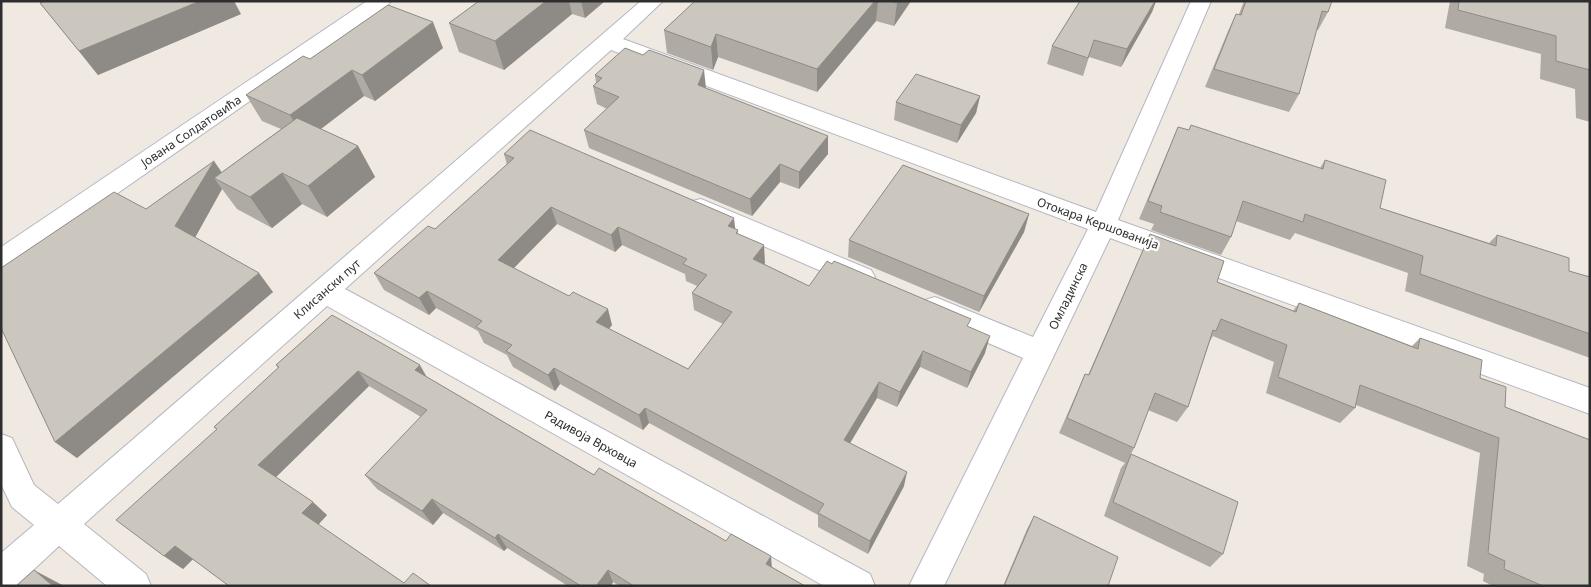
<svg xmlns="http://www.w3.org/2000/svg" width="1591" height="587" font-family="'Noto Sans',sans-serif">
  <rect width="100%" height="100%" fill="#efe9e1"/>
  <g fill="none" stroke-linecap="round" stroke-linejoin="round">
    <g stroke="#b4b7c1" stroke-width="2">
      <g id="street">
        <polygon points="367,1 391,1 388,5 10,268 1,271 1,247"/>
        <polygon points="641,1 663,1 623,39 1096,212 1191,1 1211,1 1118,220 1590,388 1590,414 1110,238 944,586 909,586 1023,358 925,316 921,308 925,300 935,297 1033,337 1088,229 611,50 345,289 870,574 875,586 824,586 327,306 84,524 146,574 151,586 107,586 59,546 16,586 1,586 1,553 34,525 12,507 1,484 1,434 12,438 34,485 58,504"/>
        <polygon points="701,199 871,270 875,277 871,284 861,288 851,284 692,215 688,208 692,201"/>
      </g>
    </g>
    <use href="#street" fill="#fff" fill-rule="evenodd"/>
  </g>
  <g fill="#afaba4" fill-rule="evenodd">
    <polygon points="479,1 605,1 585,18 572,14 504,70 459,52 449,23"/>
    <polygon points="695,1 911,1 894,26 876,21 817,92 718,57 713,70 667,53 664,30"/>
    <polygon points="1080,1 1156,1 1152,12 1121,67 1089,57 1083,76 1047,64 1052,46"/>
    <polygon points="1244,1 1332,1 1328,12 1318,30 1316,30 1299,94 1289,112 1205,87 1228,31 1236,14 1239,14"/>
    <polygon points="1450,1 1590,1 1590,122 1576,118 1575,89 1540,79 1541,54 1445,28"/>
    <polygon points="40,3 241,14 98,75"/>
    <polygon points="443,48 375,101 364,96 321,129 358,146 375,177 327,217 302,204 272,228 237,209 222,189 195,237 273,292 77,458 55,442 146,209 222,172 281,129 262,121 246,95 310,59"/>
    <polygon points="595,75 706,88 828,154 799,189 780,182 752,216 589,148 584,130 607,109 597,104 593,86 596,83"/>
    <polygon points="980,96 976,113 957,143 894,120 896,102"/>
    <polygon points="1178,127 1320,168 1325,160 1380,208 1489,243 1497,235 1569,271 1590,277 1590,358 1405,291 1408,273 1295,233 1290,240 1236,221 1231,237 1221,255 1151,230 1154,224 1139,219"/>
    <path d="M504,154L735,229L738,230V234L765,263L764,264L809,286L969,327L985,353L967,388L920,367L897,407L877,398L850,443L904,486L868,554L818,527V515L649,423L643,430L560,384L555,391L513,367L507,355L484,343L478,331L436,308L429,315L384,290L374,273L435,229L507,165ZM557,224L615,252L622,245L685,274L686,281L697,286L692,293L694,310L723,324L688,369L609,329L612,325L514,268Z"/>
    <polygon points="1029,214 1024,232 979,312 848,257 849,240"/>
    <polygon points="1150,234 1217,282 1293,311 1299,303 1412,346 1420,338 1480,378 1505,407 1590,586 1493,586 1483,581 1484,574 1467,566 1480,453 1356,405 1355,408 1340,423 1266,393 1274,362 1213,336 1210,341 1188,407 1177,422 1148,410 1134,448 1131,454 1223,554 1210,567 1104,516 1121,468 1125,463 1059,433 1085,374 1088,375"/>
    <polygon points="332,315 427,377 594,475 772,567 805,586 619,586 613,582 611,586 568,586 507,548 504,551 443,513 433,525 377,489 365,475 421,417 369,386 276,477 327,515 318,525 404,583 431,586 229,586 193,559 183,569 164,556 217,430 214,427 278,368 276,365"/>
    <polygon points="1034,516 1108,586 1003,586 1027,529"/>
  </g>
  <g fill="#8e8b86">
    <polygon points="200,1 234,1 241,14 98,75 79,51"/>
    <polygon points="546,1 569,1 572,14 504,70 495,41"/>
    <polygon points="581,1 605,1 585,18"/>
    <polygon points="875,1 878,1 876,21 817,92 817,69"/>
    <polygon points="898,1 911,1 894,26 897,3"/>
    <polygon points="1155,1 1156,1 1152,12 1121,67 1127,49"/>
    <polygon points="433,22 443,48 375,101 362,75"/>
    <polygon points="716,34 718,57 713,70 711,47"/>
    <polygon points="352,70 364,96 305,141 290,115"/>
    <polygon points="704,70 706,88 698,85"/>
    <polygon points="980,96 976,113 957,143 961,125"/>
    <polygon points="828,136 828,154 799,189 799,172"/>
    <polygon points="358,146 375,177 327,217 308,186"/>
    <polygon points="214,161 227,180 214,178 222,189 191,245 175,226"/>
    <polygon points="780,164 780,182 752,216 750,199"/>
    <polygon points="282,173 302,204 272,228 250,197"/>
    <polygon points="551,207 557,224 505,277 498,260"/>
    <polygon points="1029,214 1024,232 979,312 984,296"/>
    <polygon points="734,218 736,235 728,226"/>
    <polygon points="618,227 622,245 615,252 611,235"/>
    <polygon points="764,245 765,263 754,276 753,259"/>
    <polygon points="259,273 273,292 77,458 55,442"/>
    <polygon points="427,291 436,308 429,315 419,298"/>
    <polygon points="608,309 612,325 601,338 596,322"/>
    <polygon points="990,336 985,353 967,388 971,372"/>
    <polygon points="923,351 920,367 897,407 900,392"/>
    <polygon points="420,365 429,381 415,370"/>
    <polygon points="554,368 560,384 555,391 548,375"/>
    <polygon points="358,371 369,386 273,480 258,465"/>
    <polygon points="879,382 877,398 843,455 844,440"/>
    <polygon points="645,408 649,423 643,430 639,415"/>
    <polygon points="907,472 904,486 868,554 870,541"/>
    <polygon points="432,499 443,513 433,525 422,511"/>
    <polygon points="313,502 327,515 316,527 302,513"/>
    <polygon points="498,534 507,548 504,551 495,538"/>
    <polygon points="175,546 194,558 183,569 164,556"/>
    <polygon points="771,556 772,569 766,564"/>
    <polygon points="34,570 64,586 53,586"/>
    <polygon points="608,570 613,582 611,586 596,586"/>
  </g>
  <g fill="#cbc7bf" stroke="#8e8b86" fill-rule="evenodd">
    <polygon points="45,1 200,1 79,51 40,3"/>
    <polygon points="479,1 546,1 495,41 449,23"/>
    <polygon points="695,1 875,1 817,69 716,34 711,47 664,30"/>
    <polygon points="890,1 898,1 897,3"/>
    <polygon points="1080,1 1155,1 1127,49 1094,40 1088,58 1052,46"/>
    <polygon points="1246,1 1332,1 1328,12 1322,11 1299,94 1214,69 1236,14 1241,15"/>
    <polygon points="1459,1 1590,1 1590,70 1556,61 1556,36 1458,10"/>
    <polygon points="388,5 433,22 362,75 352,70 290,115 246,95 303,56 310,59"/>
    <polygon points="625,48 643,55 649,50 704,70 698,85 828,136 799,172 780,164 750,199 584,130 619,97 593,86 602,78 595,75"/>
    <polygon points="916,74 980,96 961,125 896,102"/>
    <polygon points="297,118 358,146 308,186 282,173 250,197 214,178"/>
    <polygon points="1191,125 1323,169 1325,160 1386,180 1380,208 1496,246 1497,235 1569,258 1569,271 1590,277 1590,334 1420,274 1423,256 1305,214 1303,222 1243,201 1231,237 1160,212 1162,206 1148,201 1178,127 1189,130"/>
    <path d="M530,130L734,218L728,226L738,230L736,233L764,245L753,259L809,286L827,261L832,264L834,261L971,319L967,326L990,336L971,372L923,351L900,392L879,382L844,440L907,472L870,541L818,513L824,504L645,408L639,415L554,368L548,375L506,351L512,345L476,327L482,321L427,291L419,298L374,273L428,226L435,229L514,158L504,154ZM551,207L611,235L618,227L687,259L683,264L707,275L692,293L732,312L688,369L596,322L608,309L573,292L569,296L498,260Z"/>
    <polygon points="214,161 175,226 259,273 55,442 1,328 1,268 114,192 146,209"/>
    <polygon points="903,165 1029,214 984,296 849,240"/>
    <polygon points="1150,234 1224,261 1217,282 1296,312 1299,303 1418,349 1420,338 1482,360 1480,378 1506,387 1505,407 1590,440 1590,586 1543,586 1504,569 1505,561 1488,553 1499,438 1360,385 1355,408 1278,377 1287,345 1221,319 1216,331 1213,330 1188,407 1155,393 1134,448 1067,418 1085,374 1089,375"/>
    <polygon points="332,315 420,365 415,370 594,475 599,468 726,541 731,534 771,556 766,564 805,586 634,586 608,570 596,586 581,586 498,534 495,538 432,499 422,511 365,475 427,410 358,371 258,465 313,502 302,513 404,583 413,573 431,586 229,586 175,546 164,556 116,520 217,429 214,427 279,367 276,365"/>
    <polygon points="1131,454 1238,502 1223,554 1113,502"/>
    <polygon points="1034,516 1118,557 1108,586 1004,586"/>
    <polygon points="34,570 53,586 16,586"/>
  </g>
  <g text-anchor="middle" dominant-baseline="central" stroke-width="4.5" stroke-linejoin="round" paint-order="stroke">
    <g font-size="12" fill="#2e2e2e" stroke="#fff">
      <text transform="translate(191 131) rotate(-34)">Јована Солдатовића</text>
      <text transform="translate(1098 223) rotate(20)">Отокара Кершованија</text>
      <text transform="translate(327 289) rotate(-41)">Клисански пут</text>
      <text transform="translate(1068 296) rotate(-64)">Омладинска</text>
      <text transform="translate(591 439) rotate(29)">Радивоја Врховца</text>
    </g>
  </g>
  <rect width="1591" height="587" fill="none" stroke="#2e2e2e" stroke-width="5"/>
</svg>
